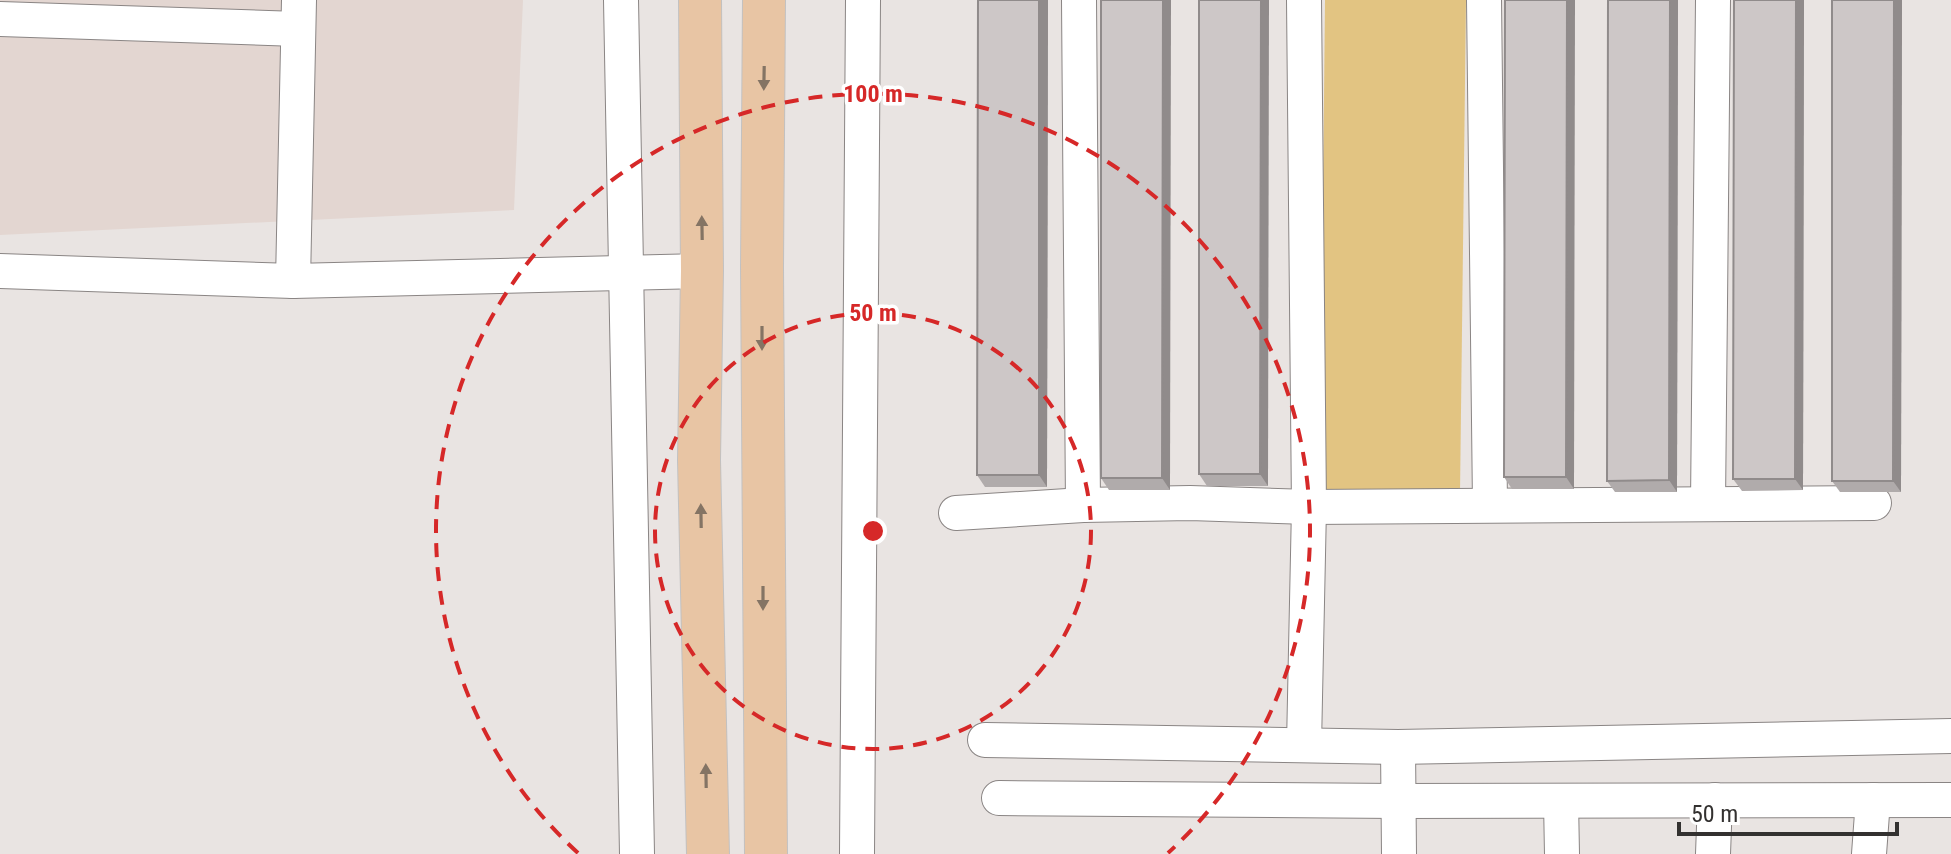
<svg xmlns="http://www.w3.org/2000/svg" width="1951" height="854" font-family="'Roboto Condensed',sans-serif">
  <rect width="100%" height="100%" fill="#e9e4e2"/>
  <polygon fill="#e3d6d1" points="0,0 523,0 514,210 0,235"/>
  <polygon fill="#e2c482" points="1325,0 1466,0 1460,494 1320,493"/>
  <g fill="none" stroke-linecap="round" stroke-linejoin="round">
    <g stroke="#8a8584" stroke-width="36">
      <g id="minor">
        <polyline points="621,0 637,854"/>
        <polyline points="1079,0 1083,505"/>
        <polyline points="1304,0 1309,507 1304,745"/>
        <polyline points="1484,0 1490,504"/>
        <polyline points="0,19 298,29"/>
        <polyline points="0,271 293,281 702,271"/>
        <polyline points="293,281 299,0"/>
        <polyline points="1708,504 1713,0"/>
        <polyline points="956,513 1083,505 1190,503 1309,507 1874,503"/>
        <polyline points="985,740 1398,747 1951,736"/>
        <polyline points="1398,747 1399,854"/>
        <polyline points="999,798 1398,801 1951,800"/>
        <polyline points="1561,801 1562,854"/>
        <polyline points="857,854 863,0"/>
        <polyline points="1713,854 1715,800"/>
        <polyline points="1869,854 1873,800"/>
      </g>
    </g>
    <g stroke="#c2c1c1" stroke-width="44">
      <g id="major">
        <polyline points="700,0 702,271 699,460 708,854"/>
        <polyline points="764,0 762,267 766,854"/>
      </g>
    </g>
    <use href="#minor" stroke="#fff" stroke-width="34"/>
    <use href="#major" stroke="#e8c5a4" stroke-width="42"/>
  </g>
  <g fill="#b0abab">
    <polygon points="978,0 1048,0 1047,487 985,487 977,475"/>
    <polygon points="1101,0 1170,490 1109,490 1101,478"/>
    <polygon points="1199,0 1268,486 1207,486 1199,474"/>
    <polygon points="1505,0 1574,489 1512,489 1504,477"/>
    <polygon points="1608,0 1678,0 1677,492 1615,492 1607,481"/>
    <polygon points="1734,0 1804,0 1803,490 1742,491 1733,479"/>
    <polygon points="1832,0 1902,0 1901,492 1840,492 1832,481"/>
  </g>
  <g fill="#908b8b">
    <polygon points="1039,0 1048,0 1047,487 1039,475"/>
    <polygon points="1163,0 1171,0 1170,490 1162,478"/>
    <polygon points="1261,0 1269,0 1268,486 1260,474"/>
    <polygon points="1567,0 1575,0 1574,489 1566,477"/>
    <polygon points="1670,0 1678,0 1677,492 1669,480"/>
    <polygon points="1796,0 1804,0 1803,490 1795,479"/>
    <polygon points="1894,0 1902,0 1901,492 1893,481"/>
  </g>
  <g fill="#cdc7c7" stroke="#908b8b" stroke-width="2">
    <polygon points="978,0 1039,0 1039,475 977,475"/>
    <polygon points="1101,0 1163,0 1162,478 1101,478"/>
    <polygon points="1199,0 1261,0 1260,474 1199,474"/>
    <polygon points="1505,0 1567,0 1566,477 1504,477"/>
    <polygon points="1608,0 1670,0 1669,480 1607,481"/>
    <polygon points="1734,0 1796,0 1795,479 1733,479"/>
    <polygon points="1832,0 1894,0 1893,481 1832,481"/>
  </g>
  <defs><path id="oneway-solid" d="M-6-.8H1V-3.2L6.5 0L1 3.2V.8H-6Z" transform="scale(2)"/></defs>
  <g fill="#847464">
    <use href="#oneway-solid" transform="translate(764 78) rotate(91)"/>
    <use href="#oneway-solid" transform="translate(702 228) rotate(-91)"/>
    <use href="#oneway-solid" transform="translate(762 338) rotate(90)"/>
    <use href="#oneway-solid" transform="translate(701 516) rotate(-91)"/>
    <use href="#oneway-solid" transform="translate(763 598) rotate(90)"/>
    <use href="#oneway-solid" transform="translate(706 776) rotate(-91)"/>
  </g>
  <g fill="none" stroke="#d62828" stroke-width="4" stroke-dasharray="14 10">
    <circle cx="873" cy="531" r="218"/>
    <path d="M578 853A437 437 0 1 1 1168 853"/>
  </g>
  <circle cx="873" cy="531" r="12" fill="#d62828" stroke="#fff" stroke-width="4"/>
  <g font-size="24" text-anchor="middle" font-weight="bold" fill="#d62828" stroke="#fff" stroke-width="7" stroke-linejoin="round" paint-order="stroke">
    <text x="873" y="102">100 m</text>
    <text x="873" y="321">50 m</text>
  </g>
  <path d="M1679 822v12h218v-12" fill="none" stroke="#333130" stroke-width="4"/>
  <text x="1691" y="822" font-size="24" fill="#333130" stroke="#ffffff" stroke-width="6" paint-order="stroke">50 m</text>
</svg>
